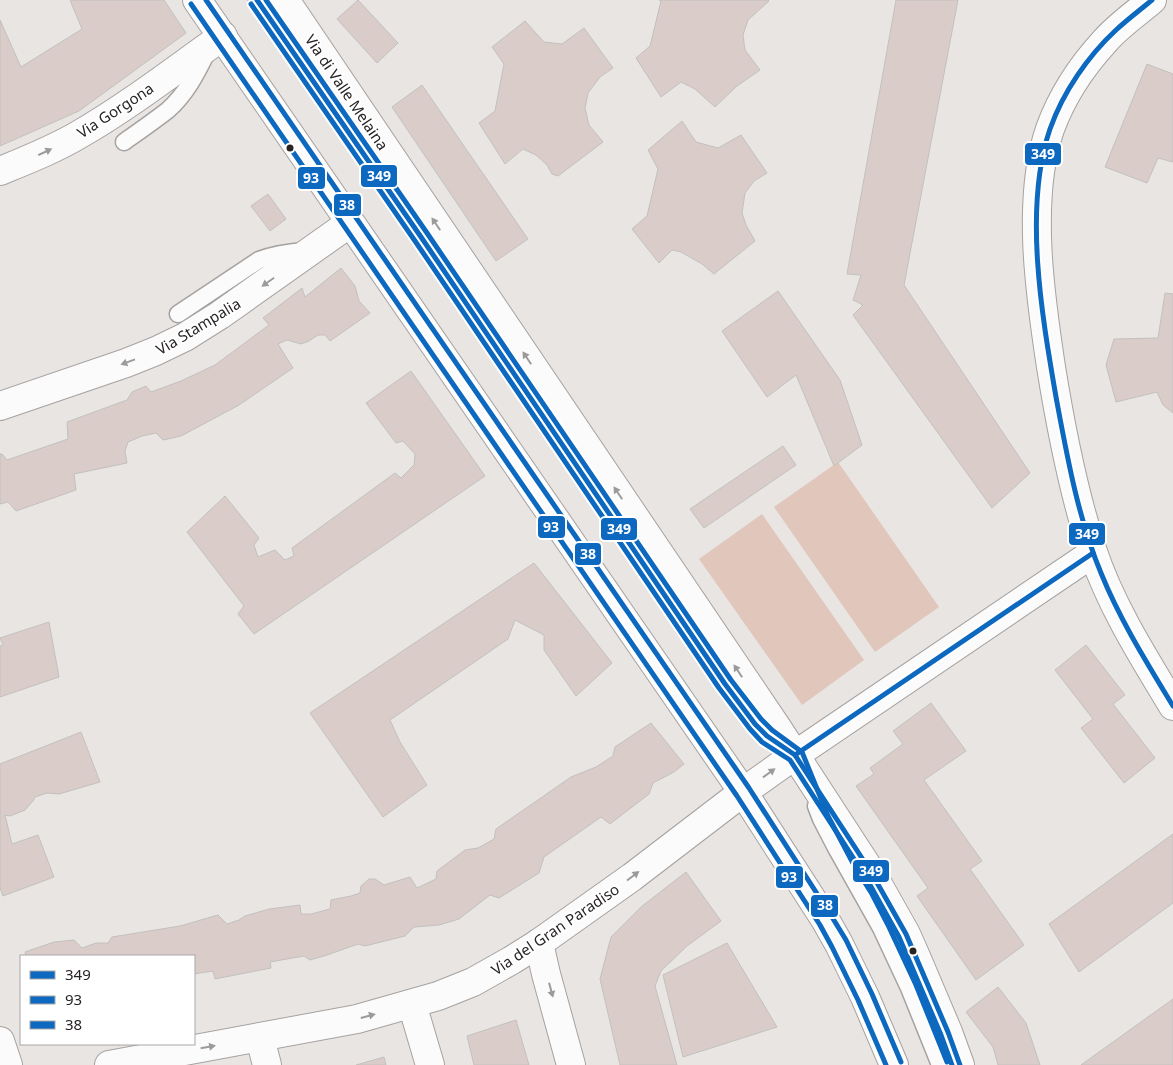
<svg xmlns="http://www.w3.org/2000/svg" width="1173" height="1065" font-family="'Noto Sans',sans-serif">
  <rect width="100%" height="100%" fill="#e9e5e3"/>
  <g fill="#e1c6bc">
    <polygon points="838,462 939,607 875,652 774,507"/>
    <polygon points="762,514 864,660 802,705 699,559"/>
  </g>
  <g fill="#dacdc9" stroke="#c2c0be">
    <polygon points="70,0 164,0 186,33 79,111 0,146 0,20 21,67 82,29"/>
    <polygon points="358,0 398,43 377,63 337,19"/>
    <polygon points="659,0 768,0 769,1 748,20 743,35 745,50 760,70 737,86 715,107 695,89 681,82 661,97 636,58 650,46 661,1"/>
    <polygon points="896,0 958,0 904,285 1030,473 992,508 853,315 863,305 853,300 861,275 847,274"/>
    <polygon points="525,21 544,42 562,44 584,28 613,68 600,77 588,93 585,108 589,125 603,142 558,176 552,174 547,165 536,155 523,149 505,164 479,123 495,111 504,64 492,47"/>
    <polygon points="1147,64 1173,74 1173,162 1158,158 1147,183 1105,167"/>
    <polygon points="422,85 528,239 496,261 392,107"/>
    <polygon points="682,121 696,142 718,148 741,135 767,173 754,181 745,193 742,213 746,225 755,241 714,274 702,264 681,252 672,250 659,263 632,229 647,216 658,169 648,150"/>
    <polygon points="268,194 286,219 270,231 251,206"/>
    <polygon points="341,268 355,286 359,301 370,313 330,341 325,335 318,335 309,341 301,344 287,340 278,344 293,368 239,405 181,436 163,440 156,433 142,436 128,442 125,451 127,463 74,474 76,490 16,511 8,502 0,504 0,454 2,454 7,460 68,439 67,422 127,400 132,392 146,386 151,392 181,381 215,365 269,325 263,318 302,288 305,297"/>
    <polygon points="778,291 840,380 862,445 834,466 796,375 767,397 722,331"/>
    <polygon points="1165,293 1173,294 1173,413 1163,405 1157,392 1116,402 1106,365 1114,339 1158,338"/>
    <polygon points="411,371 485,476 254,634 238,614 244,606 187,532 225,496 259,538 254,545 258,557 275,550 285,560 294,556 292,548 395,473 401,478 414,465 415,454 403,441 396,443 366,403"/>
    <polygon points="783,446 796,465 704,528 690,509"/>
    <polygon points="534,563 612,663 576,696 544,650 544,635 515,620 508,639 390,720 400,742 427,785 383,817 310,713"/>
    <polygon points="49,622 59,677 0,697 0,646 3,645 0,638"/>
    <polygon points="1086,645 1125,695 1113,704 1155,758 1124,783 1081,728 1093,719 1055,670"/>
    <polygon points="931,703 966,751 924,780 982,861 970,869 1024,945 976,980 917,896 928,888 856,786 874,774 870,768 903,744 893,731"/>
    <polygon points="651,723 684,764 674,772 653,783 649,794 610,824 601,817 544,857 539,873 499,898 490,895 459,919 439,925 414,927 405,936 365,946 358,944 327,955 310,960 304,956 270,962 271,968 215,979 213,971 194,974 194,956 26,956 25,952 54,942 74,940 82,948 96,943 108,943 112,937 180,926 218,915 227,924 239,920 245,916 269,909 300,905 301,914 311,914 330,909 331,900 351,896 360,893 361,886 369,879 375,879 384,885 410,877 417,888 436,879 437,871 465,850 478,848 494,839 496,829 571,777 596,767 613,756 615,747"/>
    <polygon points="81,732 100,782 59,794 47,793 35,797 33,801 25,810 10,816 5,815 12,844 38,835 54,877 3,896 0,888 0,764"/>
    <polygon points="1173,834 1173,903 1079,972 1049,924"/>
    <polygon points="686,872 721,921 687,946 661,971 655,986 677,1065 620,1065 600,979 611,937 641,907"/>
    <polygon points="727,943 777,1027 683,1057 663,975"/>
    <polygon points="998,987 1026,1023 1040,1065 998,1065 993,1047 966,1012"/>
    <polygon points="1173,999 1173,1065 1081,1065"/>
    <polygon points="516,1020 529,1065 474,1065 467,1036"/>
    <polygon points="384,1057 386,1065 356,1065"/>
  </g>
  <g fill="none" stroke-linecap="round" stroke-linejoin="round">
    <g stroke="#a5a2a0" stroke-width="19">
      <g id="lane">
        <path d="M257,0L421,237L725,684C741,706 757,728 779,744"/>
        <path d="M124,142C138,132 154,121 168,110C186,94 197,73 207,52"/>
        <path d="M178,314L259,260C275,254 289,252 306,251"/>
        <polyline points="816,806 821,819 835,846 881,928 909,988 940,1065"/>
      </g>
    </g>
    <g stroke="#a5a2a0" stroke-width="30">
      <g id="street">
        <path d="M1152,0C1137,13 1119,25 1105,41C1082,66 1062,96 1050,129C1026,198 1040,295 1051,367C1061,429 1073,492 1093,552C1111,606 1144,658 1173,706"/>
        <path d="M0,171C27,160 55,149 80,134C130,105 176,69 223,36"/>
        <polyline points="0,406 126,363 156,351 185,337 220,315 350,223"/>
        <polyline points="539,943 546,974 571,1065"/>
        <polyline points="412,1004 430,1065"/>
        <polyline points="260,1038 267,1065"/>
        <polyline points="0,1041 8,1065"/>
        <polyline points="109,1065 357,1019 438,996 473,982 512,960 539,943 632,877 743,792 795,755 1093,553"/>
      </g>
    </g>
    <g stroke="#a5a2a0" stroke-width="30">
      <g id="secondary">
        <polyline points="197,0 743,792 826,921 839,944 865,997 894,1065"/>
        <polyline points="285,0 778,729 871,872 906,934 917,959 948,1032 960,1065"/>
      </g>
    </g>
    <use href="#lane" stroke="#fcfbfb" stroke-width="16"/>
    <use href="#street" stroke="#fcfbfb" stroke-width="28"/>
    <use href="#secondary" stroke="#fcfbfb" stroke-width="28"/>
    <g stroke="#fff" stroke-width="9">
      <g id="bus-1">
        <polyline points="257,0 421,237 725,684 755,724 767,736 795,755 871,872 906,934 948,1032 960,1065"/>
        <path d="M1152,0C1140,10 1128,19 1116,30C1088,56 1063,92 1050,129C1023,208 1042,316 1056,397C1067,456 1078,518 1101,573C1120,620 1147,663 1173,706"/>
        <polyline points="795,755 1093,553"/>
      </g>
    </g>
    <g stroke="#fff" stroke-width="9">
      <g id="bus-2">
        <polyline points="191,4 737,796 820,925 832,947 858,1000 886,1065"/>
        <polyline points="251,4 415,241 719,688 750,729 762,742 790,760 865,876 899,937 941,1035 952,1065"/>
      </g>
    </g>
    <g stroke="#fff" stroke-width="9">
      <g id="bus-3">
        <polyline points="206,0 749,788 832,917 846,940 872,994 901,1062"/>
        <polyline points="266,0 427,233 731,680 761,719 772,730 802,752 828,816 855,867 872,894 888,925 916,985 947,1062"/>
      </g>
    </g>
    <use href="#bus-1" stroke="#0c69bf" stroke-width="5"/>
    <use href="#bus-2" stroke="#0c69bf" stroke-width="5"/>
    <use href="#bus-3" stroke="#0c69bf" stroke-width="5"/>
  </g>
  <defs><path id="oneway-solid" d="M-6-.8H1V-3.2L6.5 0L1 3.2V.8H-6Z" transform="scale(1.25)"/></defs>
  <g fill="#9c9a9a">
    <use href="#oneway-solid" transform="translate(45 152) rotate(-25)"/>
    <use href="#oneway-solid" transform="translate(436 224) rotate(-124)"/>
    <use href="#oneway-solid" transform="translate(268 282) rotate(145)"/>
    <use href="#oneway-solid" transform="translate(527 358) rotate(-124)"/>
    <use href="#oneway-solid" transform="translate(128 362) rotate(160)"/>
    <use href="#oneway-solid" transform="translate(618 493) rotate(-124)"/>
    <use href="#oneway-solid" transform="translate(738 671) rotate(-124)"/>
    <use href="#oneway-solid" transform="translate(769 773) rotate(-36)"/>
    <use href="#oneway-solid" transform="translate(633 876) rotate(-37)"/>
    <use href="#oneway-solid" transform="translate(551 990) rotate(75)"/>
    <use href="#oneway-solid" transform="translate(368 1016) rotate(-15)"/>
    <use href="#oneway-solid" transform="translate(208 1047) rotate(-10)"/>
  </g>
  <g fill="#272423" stroke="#fff" stroke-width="2">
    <circle cx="290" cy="148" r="4.5"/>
    <circle cx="913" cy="951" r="4.5"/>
  </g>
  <g text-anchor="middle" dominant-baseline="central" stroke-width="4" stroke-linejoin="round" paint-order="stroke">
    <g font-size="15" fill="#272423" stroke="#fff">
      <text transform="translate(347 92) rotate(56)">Via di Valle Melaina</text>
      <text transform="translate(115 110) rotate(-33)">Via Gorgona</text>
      <text transform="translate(198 326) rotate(-31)">Via Stampalia</text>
      <text transform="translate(555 929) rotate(-34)">Via del Gran Paradiso</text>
    </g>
  </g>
  <g stroke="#fff" stroke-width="2">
    <rect x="1024" y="142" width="38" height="24" rx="5" fill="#0c69bf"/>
    <rect x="360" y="164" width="38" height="24" rx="5" fill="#0c69bf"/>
    <rect x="297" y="166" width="29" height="24" rx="5" fill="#0c69bf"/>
    <rect x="333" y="193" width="29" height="24" rx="5" fill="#0c69bf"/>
    <rect x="537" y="515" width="29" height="24" rx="5" fill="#0c69bf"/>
    <rect x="600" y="517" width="38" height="24" rx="5" fill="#0c69bf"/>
    <rect x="1068" y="522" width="38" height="24" rx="5" fill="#0c69bf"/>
    <rect x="574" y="542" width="28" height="24" rx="5" fill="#0c69bf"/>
    <rect x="852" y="859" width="38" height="24" rx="5" fill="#0c69bf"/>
    <rect x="775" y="865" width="29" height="24" rx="5" fill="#0c69bf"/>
    <rect x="810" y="894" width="29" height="24" rx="5" fill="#0c69bf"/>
  </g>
  <g font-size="14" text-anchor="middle" font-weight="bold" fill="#fff">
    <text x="1043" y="159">349</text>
    <text x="379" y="181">349</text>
    <text x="311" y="183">93</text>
    <text x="347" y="210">38</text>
    <text x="551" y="532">93</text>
    <text x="619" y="534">349</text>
    <text x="1087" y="539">349</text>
    <text x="588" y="559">38</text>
    <text x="871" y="876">349</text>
    <text x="789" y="882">93</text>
    <text x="825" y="910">38</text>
  </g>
  <rect x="20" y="955" width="175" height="90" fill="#ffffff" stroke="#a9a7a7"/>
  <rect x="30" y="971" width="25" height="8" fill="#0c69bf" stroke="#a9a7a7"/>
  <text x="65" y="980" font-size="15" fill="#272423">349</text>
  <rect x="30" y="996" width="25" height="8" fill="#0c69bf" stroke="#a9a7a7"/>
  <text x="65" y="1005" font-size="15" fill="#272423">93</text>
  <rect x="30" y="1021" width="25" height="8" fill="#0c69bf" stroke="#a9a7a7"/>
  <text x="65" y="1030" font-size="15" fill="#272423">38</text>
</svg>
